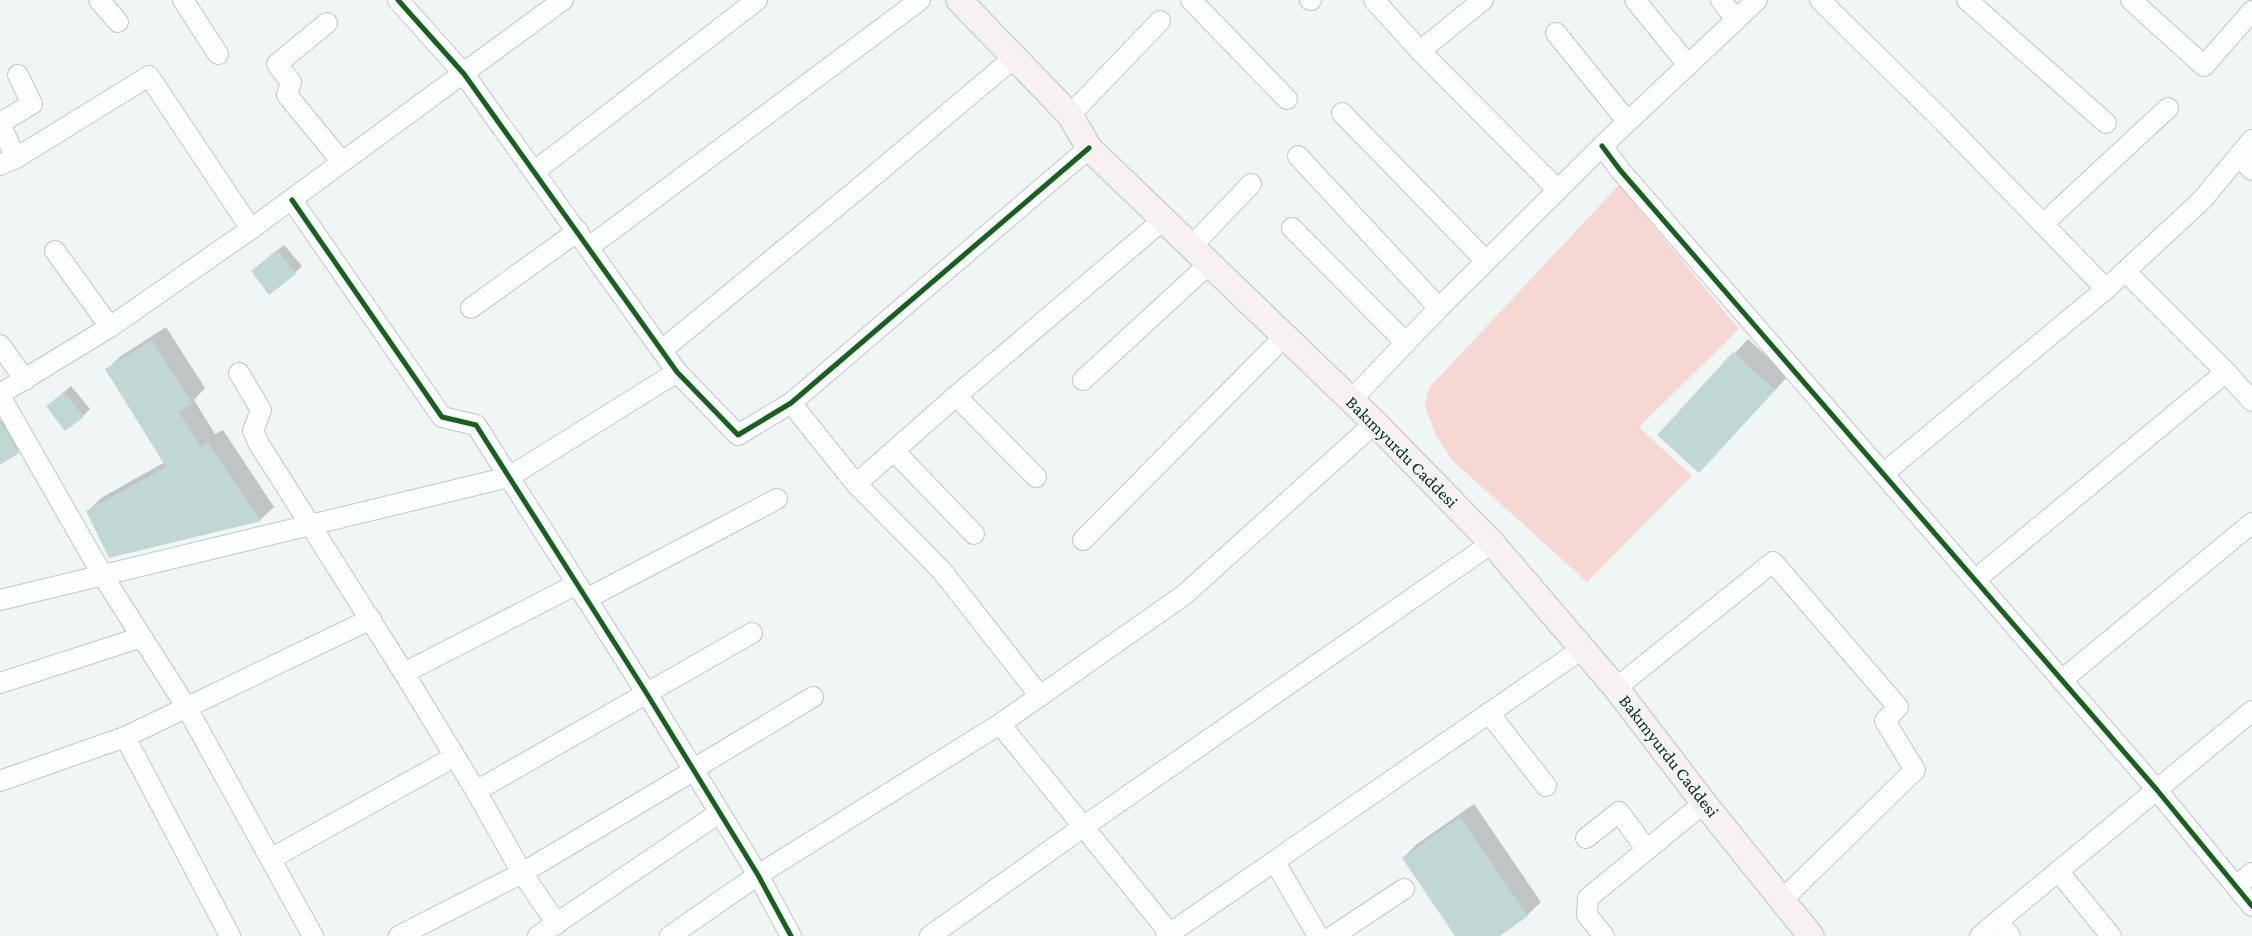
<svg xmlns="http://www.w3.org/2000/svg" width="2252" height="936" font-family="'Crimson Pro',serif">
  <rect width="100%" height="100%" fill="#f0f6f5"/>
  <polygon fill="#f7d7d4" points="1619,185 1739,329 1639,427 1692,476 1587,582 1452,460 1436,435 1425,407 1429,388"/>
  <g fill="#0003">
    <polygon points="284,245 302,266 295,273 259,265"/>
    <polygon points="166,327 205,388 194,400 215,434 223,430 274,507 260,520 87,512 101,498 165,462 107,369 121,356"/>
    <polygon points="1748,339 1788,376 1699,472 1659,435"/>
    <polygon points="71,386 90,409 83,416 48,406"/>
    <polygon points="8,416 25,445 0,464 0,421"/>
    <polygon points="1474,804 1541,902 1527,915 1498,936 1456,936 1403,858 1417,844"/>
  </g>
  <g fill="#c1d7d4">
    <polygon points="277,250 296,274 269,295 251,271"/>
    <polygon points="152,340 192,403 179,412 201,447 208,443 261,521 109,558 86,511 166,467 105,369"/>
    <polygon points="1733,352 1775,390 1699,473 1657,435"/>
    <polygon points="64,392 84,417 65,431 46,406"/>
    <polygon points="0,420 19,453 0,465"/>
    <polygon points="1460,817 1528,916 1500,936 1455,936 1402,858"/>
  </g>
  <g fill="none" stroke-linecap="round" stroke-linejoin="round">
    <g stroke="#c3c7c7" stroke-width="22">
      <g id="minor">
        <polyline points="99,0 118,22"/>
        <polyline points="183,0 218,54"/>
        <polyline points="398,0 464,74 677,372 738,435 791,403 1089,148"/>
        <polyline points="1191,0 1287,99"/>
        <polyline points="1310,0 1311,0"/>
        <polyline points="1374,0 1420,51 1558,190"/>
        <polyline points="1635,0 1688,65"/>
        <polyline points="1721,0 1736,20"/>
        <polyline points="1820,0 1943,121 2106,289"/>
        <polyline points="1967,0 2106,123"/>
        <polyline points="2131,0 2204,66 2252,11"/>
        <polyline points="327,23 277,64 291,82 287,95 342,162"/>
        <polyline points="1556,33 1627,121"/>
        <polyline points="1420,51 1483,0"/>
        <polyline points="1342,113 1486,261"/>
        <polyline points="1070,115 1160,21"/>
        <polyline points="0,123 32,104 18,75"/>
        <polyline points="0,124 16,158"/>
        <polyline points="1602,146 1620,170 2157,790 2252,906"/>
        <polyline points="1298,156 1439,308"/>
        <polyline points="2239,156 2252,170"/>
        <polyline points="0,165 16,158 149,76 251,229"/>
        <polyline points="535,171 757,0"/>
        <polyline points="292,200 442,417 476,425 647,694 758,875 791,936"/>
        <polyline points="2043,224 2168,108"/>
        <polyline points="1292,228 1405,342"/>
        <polyline points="589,247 920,0"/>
        <polyline points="1191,247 1251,184"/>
        <polyline points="55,251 110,327"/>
        <polyline points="2125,271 2226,372 2252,401"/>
        <polyline points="471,308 578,231"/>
        <polyline points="0,345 25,380"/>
        <polyline points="662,350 864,184 1015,57"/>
        <polyline points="239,373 261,410 253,431 259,444 404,673 476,791 522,873 557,924"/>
        <polyline points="1083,380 1209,264"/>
        <polyline points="0,394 110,327 251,229 563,0"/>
        <polyline points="0,396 103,576 187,708 313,936"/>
        <polyline points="956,396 1036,477"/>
        <polyline points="1351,400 1439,308 1602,146 1757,0"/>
        <polyline points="791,403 856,484 942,571 1040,696"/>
        <polyline points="894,451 974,534"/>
        <polyline points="1884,473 2106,289 2202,200 2252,140"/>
        <polyline points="856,484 956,396 1163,220"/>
        <polyline points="1083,540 1284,337"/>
        <polyline points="1975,580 2226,372"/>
        <polyline points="586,599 777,499"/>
        <polyline points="0,600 509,477 677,372"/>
        <polyline points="404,673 577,584"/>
        <polyline points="2062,680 2252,523"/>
        <polyline points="0,683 142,637"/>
        <polyline points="1616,688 1773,562 1898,707 1885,721 1915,770 1783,899"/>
        <polyline points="1489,713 1546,786"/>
        <polyline points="1000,724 1172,936"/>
        <polyline points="125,737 230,936"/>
        <polyline points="692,770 813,697"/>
        <polyline points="0,781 125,737 371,619"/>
        <polyline points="476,791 752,633"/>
        <polyline points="1586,838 1619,812 1647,850"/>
        <polyline points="272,858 454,757"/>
        <polyline points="1275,862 1318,936"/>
        <polyline points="2058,871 2111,936"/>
        <polyline points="2236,886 2252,873"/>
        <polyline points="1998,921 2010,936"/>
        <polyline points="399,936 522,873 693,771"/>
        <polyline points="538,936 719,813"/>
        <polyline points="670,936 758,875 1000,724 1184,595 1375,423"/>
        <polyline points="930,936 1083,827 1492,543"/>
        <polyline points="1166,936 1582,649"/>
        <polyline points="1333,936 1404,889"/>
        <polyline points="1604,936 1587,915 1588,898 1704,803"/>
        <polyline points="1980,936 2252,711"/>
      </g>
    </g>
    <g stroke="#cdd0cf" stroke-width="28">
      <polyline id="major" points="959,0 1070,115 1089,148 1375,423 1492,543 1616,688 1704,803 1811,936"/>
    </g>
    <use href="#minor" stroke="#fdfefe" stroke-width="20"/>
    <use href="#major" stroke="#f7f1f1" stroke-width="25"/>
    <g stroke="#edf9f7" stroke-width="8">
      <g id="cycleway">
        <polyline points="398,0 464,74 677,372 738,435 791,403 1089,148"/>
        <polyline points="1602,146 1620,170 2157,790 2252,906"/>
        <polyline points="292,200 442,417 476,425 647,694 758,875 791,936"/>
      </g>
    </g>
    <use href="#cycleway" stroke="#1b5e20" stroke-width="5"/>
  </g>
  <g text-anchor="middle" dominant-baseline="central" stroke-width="4" stroke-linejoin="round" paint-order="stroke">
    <g font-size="18" fill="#212524" stroke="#edf9f7">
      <text transform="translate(1402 452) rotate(45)">Bakımyurdu Caddesi</text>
      <text transform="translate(1669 756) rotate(52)">Bakımyurdu Caddesi</text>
    </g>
  </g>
</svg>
